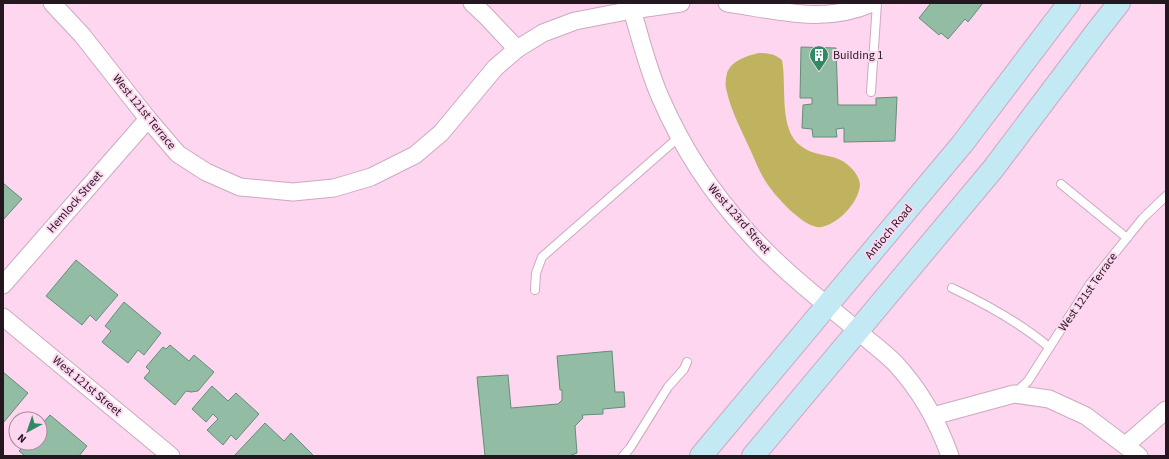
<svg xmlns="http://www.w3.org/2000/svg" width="1169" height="459" font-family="'Source Sans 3',sans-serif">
  <rect width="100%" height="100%" fill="#fed6ef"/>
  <path fill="#c0b360" d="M759,53C768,53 775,54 782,60C787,85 778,130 801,146C819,160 837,150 854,171C857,175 860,180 860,185C859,196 852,206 844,214C839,219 829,226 821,227C806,230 776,197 768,185C760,174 755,160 749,147C741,129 730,109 726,88C725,84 726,78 727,73C732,60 747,56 759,53Z"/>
  <g fill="#93bca5" stroke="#658d77">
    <polygon points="931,3 983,3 968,22 965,19 948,39 941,33 939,35 919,18"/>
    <polygon points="801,47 836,48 838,105 876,105 876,98 897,97 895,141 844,142 844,128 836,129 837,137 813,137 812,129 802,128 803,105 812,104 812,98 800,98"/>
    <polygon points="3,183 22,199 3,220"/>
    <polygon points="76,260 118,295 96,321 90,315 82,325 46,296"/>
    <polygon points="124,302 161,333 144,355 138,350 128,363 102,342 111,331 105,326"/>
    <polygon points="170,345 189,361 194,355 214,372 198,391 191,392 186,391 175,405 144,378 150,371 146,367 163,347 166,349"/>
    <polygon points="612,351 615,392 624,392 625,407 603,409 603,414 582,415 583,418 575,426 577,453 569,456 485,456 477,377 508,375 511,408 558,404 562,400 562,390 560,390 557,356"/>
    <polygon points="3,372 28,393 3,423"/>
    <polygon points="212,386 228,401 236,393 259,414 236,440 231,435 223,445 207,430 218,419 213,414 206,422 192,409"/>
    <polygon points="50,415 87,446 79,456 25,456 19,451 26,443 40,443 40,426"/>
    <polygon points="265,423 284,441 291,433 313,455 312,456 234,456"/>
  </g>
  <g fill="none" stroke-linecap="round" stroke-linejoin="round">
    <g stroke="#cea8c0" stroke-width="10">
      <g id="lane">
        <polyline points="871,92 877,3"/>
        <polyline points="1061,184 1127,238"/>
        <path d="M952,288C986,304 1020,323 1049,347"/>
        <polyline points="535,290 536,273 542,257 679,137"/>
        <polyline points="1015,393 1028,381 1090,284 1143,218 1166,196"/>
        <polyline points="623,456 630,448 668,387 684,369 687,362"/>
      </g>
    </g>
    <g stroke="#cea8c0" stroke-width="19">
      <g id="street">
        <polyline points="52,3 82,35 148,119 178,154 206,172 240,187 293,192 334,188 371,177 415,155 441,133 495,68 517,49 543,33 575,21 632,10 681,3"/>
        <polyline points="472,3 485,15 517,49"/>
        <path d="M631,3L632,10C641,40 648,70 661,99C682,147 711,192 746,230C779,268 820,299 858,331C870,342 884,352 895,363C920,390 938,422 950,456"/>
        <path d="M727,3C777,10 823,25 872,3"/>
        <polyline points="3,285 148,119"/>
        <polyline points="3,317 171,456"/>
        <polyline points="933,416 1014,394 1049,399 1086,416 1139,456"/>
        <polyline points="1126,445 1166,410"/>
      </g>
    </g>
    <g stroke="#cea8c0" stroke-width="24">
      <g id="secondary">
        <polyline points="701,456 963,143 1069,3"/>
        <polyline points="753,456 993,169 1097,31 1119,3"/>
      </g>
    </g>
    <use href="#lane" stroke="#fff" stroke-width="8"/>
    <use href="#street" stroke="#fff" stroke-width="17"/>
    <use href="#secondary" stroke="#c2e9f4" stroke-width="22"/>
  </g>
  <defs>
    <g id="building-pin" transform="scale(1)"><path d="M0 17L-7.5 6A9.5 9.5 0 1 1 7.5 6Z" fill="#2e8a61" stroke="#fed6ef"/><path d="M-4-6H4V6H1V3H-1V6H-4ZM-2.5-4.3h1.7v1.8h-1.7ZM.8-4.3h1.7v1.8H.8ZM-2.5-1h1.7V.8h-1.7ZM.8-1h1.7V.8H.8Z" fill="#fff"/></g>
  </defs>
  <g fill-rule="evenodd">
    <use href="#building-pin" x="819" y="55"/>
  </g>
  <g text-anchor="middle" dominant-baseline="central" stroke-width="4" stroke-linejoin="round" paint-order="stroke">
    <g font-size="12" fill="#241720" stroke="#fed6ef" text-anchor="start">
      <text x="833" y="55">Building 1</text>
    </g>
    <g font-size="12" fill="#241720" stroke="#fed6ef">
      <text transform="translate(144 112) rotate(51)">West 121st Terrace</text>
      <text transform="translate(75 202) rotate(-49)">Hemlock Street</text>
      <text transform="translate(739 219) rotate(49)">West 123rd Street</text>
      <text transform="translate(889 232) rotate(-50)">Antioch Road</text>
      <text transform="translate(1088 292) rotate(-55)">West 121st Terrace</text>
      <text transform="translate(87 386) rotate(40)">West 121st Street</text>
    </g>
  </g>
  <rect width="1169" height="459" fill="none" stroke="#241720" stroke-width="8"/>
  <g transform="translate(28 431) rotate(220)"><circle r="19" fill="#fed6ef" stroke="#a78a9c"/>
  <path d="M0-3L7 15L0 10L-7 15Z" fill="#2e8a61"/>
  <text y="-6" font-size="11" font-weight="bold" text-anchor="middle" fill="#241720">N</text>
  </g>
</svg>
